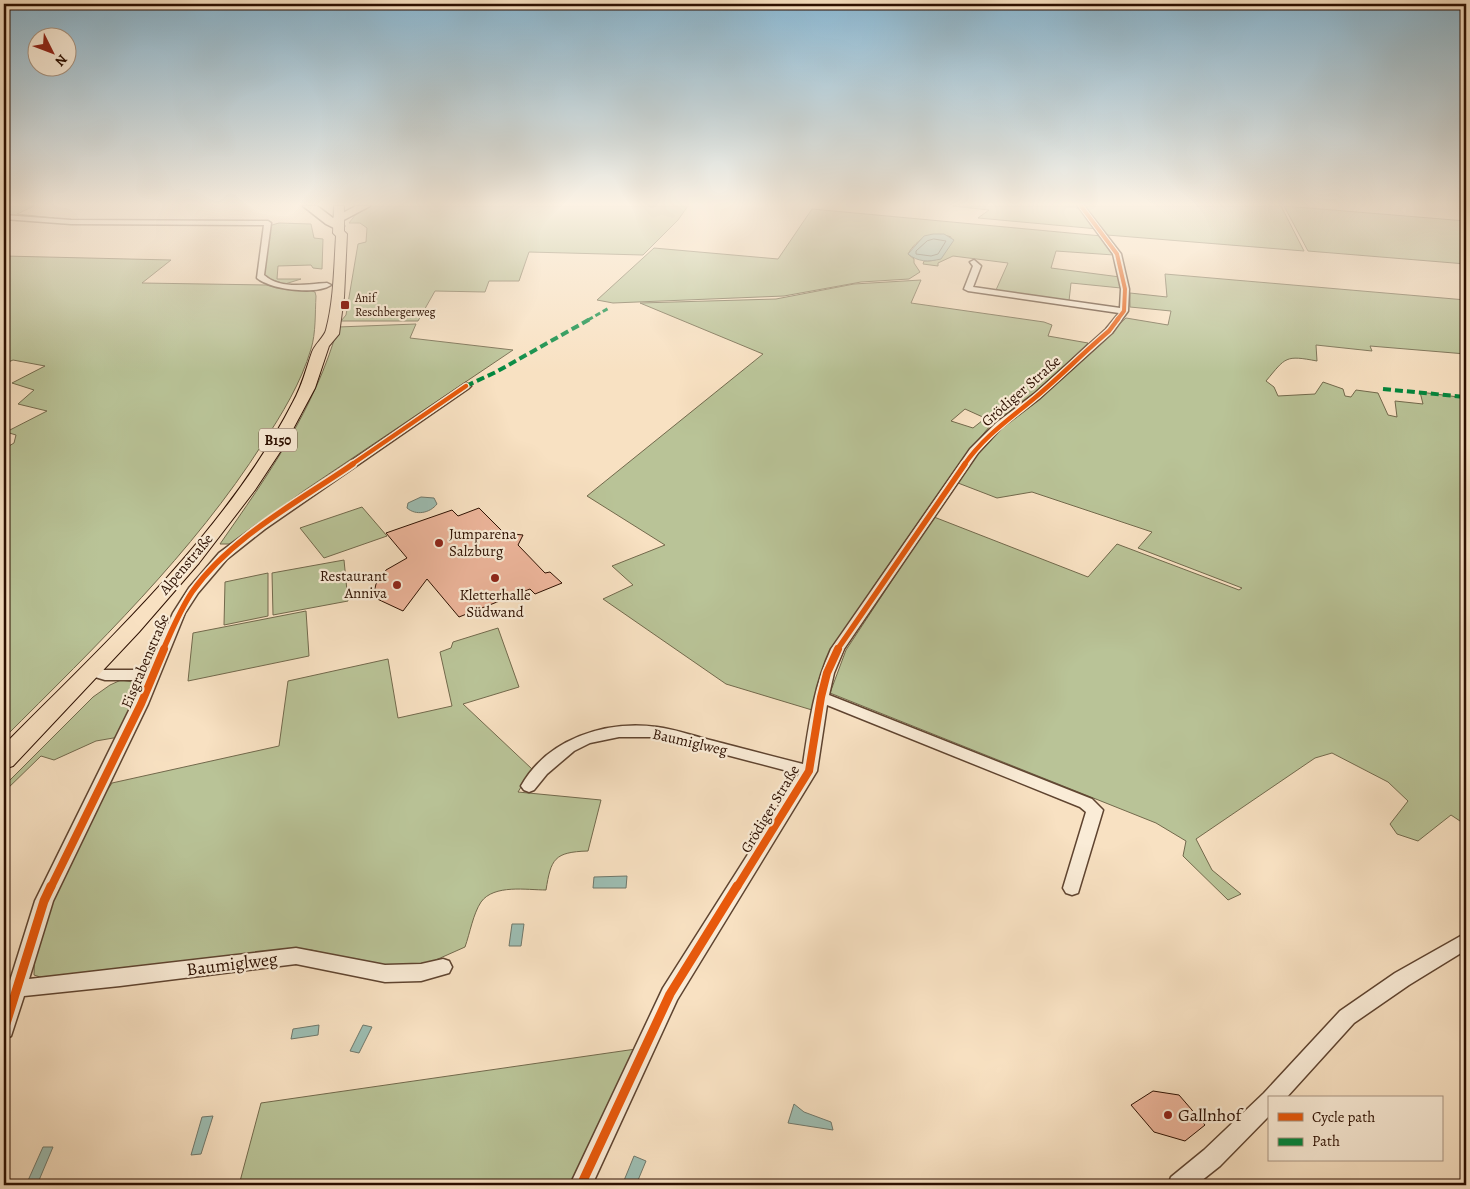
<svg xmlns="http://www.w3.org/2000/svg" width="1470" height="1189" font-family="Alegreya,serif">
  <rect width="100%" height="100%" fill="#f8e1c2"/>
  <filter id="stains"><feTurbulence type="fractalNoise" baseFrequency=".004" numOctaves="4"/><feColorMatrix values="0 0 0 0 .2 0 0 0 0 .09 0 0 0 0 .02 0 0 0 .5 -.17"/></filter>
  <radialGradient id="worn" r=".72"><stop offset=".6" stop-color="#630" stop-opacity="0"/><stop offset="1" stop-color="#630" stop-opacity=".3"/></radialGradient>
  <g fill="#b9c397" stroke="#72694c">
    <polygon points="4,206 34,206 17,214 54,218 4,216"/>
    <polygon points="372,206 688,206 678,220 643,255 529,252 519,281 489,281 485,292 435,291 418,321 341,321 346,315 358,244 366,242 367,228 360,223 349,223 356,214"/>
    <polygon points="953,206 1079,206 1098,229 978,218 989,210"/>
    <polygon points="1084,206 1281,206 1304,251 1107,235"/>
    <polygon points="1284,206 1466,221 1466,264 1308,251"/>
    <path d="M812,209L1102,236L1114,255L1056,251L1051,268L1120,277L1121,288L1071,283L1069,301L1000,292L996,290L1008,263L953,256L938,263V266L923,264L924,261C942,262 947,252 951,237C933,230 917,238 908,254L914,259V263L920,272L909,279L861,282L784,296L613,303L597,300L654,248L778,259Z"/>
    <polygon points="279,223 311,224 314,238 323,239 322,269 313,268 311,265 278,266 277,279 301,279 285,284 266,278 263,271 270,229 272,225"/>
    <path d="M4,256L171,260L142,283L266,285C282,290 300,286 315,292L316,296C315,313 316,333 311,349C301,383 282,414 263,443C193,553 96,646 4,738V449L14,443L16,435L6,432L47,411L18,404L34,390L12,383L45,366L13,360L4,364Z"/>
    <path d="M1165,274L1466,300V354L1370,346L1372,351L1316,345L1317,361C1285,355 1286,357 1266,381L1274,387L1278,396L1315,394L1323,382L1343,389L1345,396L1351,397L1356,390L1378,393L1388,415L1397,417L1395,401L1423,404L1420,392L1466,398V825L1451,815L1418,841L1397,834L1390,824L1408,801L1388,782L1332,753L1315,758L1196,839L1212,870L1241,894L1228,900L1183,856L1186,841L1156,823L830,693L846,650L934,517L1088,577L1117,544L1239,590L1242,588L1138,548L1152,532L1032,492L997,498L958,483L977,453L999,430L1035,403L1126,318L1168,325L1171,311L1130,307V293L1167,297Z"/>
    <polygon points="921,280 911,303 1044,322 1052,325 1048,336 1088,343 1031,398 996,423 965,409 951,421 973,428 983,420 990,426 966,454 873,587 821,673 812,710 726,684 603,599 633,585 612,566 665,545 587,496 763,354 640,303 776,299 854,284"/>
    <path d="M416,324L410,338L513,350L305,490L231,544H220C268,475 315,409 338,327Z"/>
    <polygon points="362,507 387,536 324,558 300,528"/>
    <polygon points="344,560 348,601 273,615 272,573"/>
    <polygon points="268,573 268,616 224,625 225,582"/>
    <polygon points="306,611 309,656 188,681 193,633"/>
    <path d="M498,628L519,687L463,704L532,769L518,792L601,800L588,851C554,852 551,859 546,890C527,890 494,884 481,902C473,914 470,933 465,947L420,967L390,968L311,950L119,973L46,979L34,975C33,912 74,852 102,798L112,783L279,746L288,681L388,659L398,718L452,706L440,652L451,648L453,642Z"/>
    <polygon points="121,680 133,682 139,690 119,737 96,741 54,760 41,756 4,792 4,786 93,697 110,685"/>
    <polygon points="636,1049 572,1185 239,1185 261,1103"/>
  </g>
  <g fill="#9dbeb3" stroke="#70786b">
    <path d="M933,234H944L954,240L941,259C928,262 918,262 908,254L924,236Z"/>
    <path d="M421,497L434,498L437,504C430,513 416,516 407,508L408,503Z"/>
    <polygon points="627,876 626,888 593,888 594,877"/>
    <polygon points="512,924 524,924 521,946 509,946"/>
    <polygon points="319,1025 318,1035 291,1039 293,1029"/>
    <polygon points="363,1025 372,1027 359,1053 350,1051"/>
    <polygon points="794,1104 804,1112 831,1122 833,1130 788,1123"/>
    <polygon points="213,1116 201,1154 191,1155 202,1117"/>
    <polygon points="43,1147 53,1147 37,1185 26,1185"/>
    <polygon points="634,1156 646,1161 636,1185 623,1183"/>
  </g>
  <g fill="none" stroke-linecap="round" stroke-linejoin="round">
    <polygon stroke="#64665a" stroke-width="1" points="934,239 946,241 938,254 931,256 916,254 916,251 927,241"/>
  </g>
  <g fill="#eeb69c" stroke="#2c0f00">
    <polygon points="479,508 504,533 523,535 518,545 545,573 550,572 562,583 535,594 530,589 459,617 427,579 403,611 373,597 376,584 386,570 407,558 386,533 452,510 458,516"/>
    <polygon points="1153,1091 1179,1095 1205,1125 1185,1141 1154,1132 1131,1105"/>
  </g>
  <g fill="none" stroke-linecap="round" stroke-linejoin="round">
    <g stroke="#5f4430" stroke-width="3">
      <g id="street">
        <path d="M1078,206H1084L1121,254L1129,289L1128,311L1112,333L1040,398L1002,427L978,453L844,649L834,673L829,695L1092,799L1103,810L1078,893L1072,895L1066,893L1063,888L1086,812L1080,807L827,705L817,771L677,1000L592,1185H570L663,988L799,774L658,737H619L590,743L574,751L547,774L534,790L529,792L524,790L521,786C547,739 606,720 657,727C674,729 690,735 706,739C738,747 770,756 803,764C809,724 814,686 831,649L970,449L996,423L1034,394L1106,329L1119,313L968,291L964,289L973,266L970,262L974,260L981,266L973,287L1120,308L1121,289L1113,254Z"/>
        <path d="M4,215L71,220L268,221L271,223L264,275C281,290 306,284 327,283L331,285C316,295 272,290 257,278L264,225L71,224L4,219Z"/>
        <polygon points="466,383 471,386 469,388 265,529 227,559 198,593 185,613 148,704 53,901 29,979 296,948 385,965 421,964 443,959 449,961 452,967 449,973 421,981 385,982 296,964 120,986 24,996 11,1036 4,1039 4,1000 35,901 144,680 105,680 85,674 83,671 85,668 90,666 105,670 148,670 173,613 189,588 219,553 257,525"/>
        <polygon points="1466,933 1466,950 1409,985 1354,1023 1286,1098 1269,1098 1269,1116 1220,1166 1196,1185 1168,1185 1171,1177 1204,1150 1264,1093 1340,1011 1395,973"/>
      </g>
    </g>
    <g stroke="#2c0f00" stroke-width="2">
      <path id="primary" d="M334,206H344V231L347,234L344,297L339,334L329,346L315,388L284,446L255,490L199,563L139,632L13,766L4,769V745C105,643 227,531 293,402C302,386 306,369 312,352C315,344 324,337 326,330C334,300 334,267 336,236L333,233Z"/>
    </g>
    <g stroke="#2c0f00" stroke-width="3">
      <polygon id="highway" points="303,206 317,206 333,218 356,206 370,206 340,222 344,226 338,230 326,224"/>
    </g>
    <use href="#street" fill="#faecd7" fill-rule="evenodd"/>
    <use href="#primary" fill="#f8e1c2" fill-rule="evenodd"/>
    <use href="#highway" fill="#f8e1c2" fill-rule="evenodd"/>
    <polyline stroke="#00873e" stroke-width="3" stroke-dasharray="5.5 3" stroke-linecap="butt" points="588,320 609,308"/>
    <g stroke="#00873e" stroke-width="4" stroke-dasharray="8 4" stroke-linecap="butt">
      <polyline points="466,386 496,372 590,319"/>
      <polyline points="1383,389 1466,397"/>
    </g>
    <g stroke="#faecd7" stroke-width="5.5">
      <polyline id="cycleway-far4" points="1081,206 1117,254 1125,289 1124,311 1117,320"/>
    </g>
    <g stroke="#faecd7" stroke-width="7">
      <g id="cycleway-far3">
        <polyline points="351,465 466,386"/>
        <path d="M964,465C985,435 1010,419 1037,396C1062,375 1084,352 1109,331L1118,319"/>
      </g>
    </g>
    <g stroke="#faecd7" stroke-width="9">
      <g id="cycleway-far2">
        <path d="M163,650C172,630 180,610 192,592C231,537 298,502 353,464"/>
        <polyline points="837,650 965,464"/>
      </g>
    </g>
    <g stroke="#faecd7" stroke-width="11">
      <g id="cycleway-far1">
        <polyline points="51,887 141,704 164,649"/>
        <polyline points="737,887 809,771 821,697 827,673 838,649"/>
      </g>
    </g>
    <g stroke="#faecd7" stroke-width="12">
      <g id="cycleway">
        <polyline points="4,1030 44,901 51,886"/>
        <polyline points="581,1185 670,994 737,886"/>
      </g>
    </g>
    <use href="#cycleway-far4" stroke="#e8590c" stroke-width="4"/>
    <use href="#cycleway-far3" stroke="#e8590c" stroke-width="4.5"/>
    <use href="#cycleway-far2" stroke="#e8590c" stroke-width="5.5"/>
    <use href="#cycleway-far1" stroke="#e8590c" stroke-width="8"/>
    <use href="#cycleway" stroke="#e8590c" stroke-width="9"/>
  </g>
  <linearGradient id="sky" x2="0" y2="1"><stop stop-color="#8ab8d3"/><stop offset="0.55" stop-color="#fcf2e4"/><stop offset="1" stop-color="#fcf2e4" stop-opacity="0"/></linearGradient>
  <rect width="1470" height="372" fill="url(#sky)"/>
  <g fill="#8f2418" stroke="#faecd7" stroke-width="2">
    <rect x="340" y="300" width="10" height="10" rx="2.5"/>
    <circle cx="439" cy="543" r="5"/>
    <circle cx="495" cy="578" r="5"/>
    <circle cx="397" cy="585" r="5"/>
    <circle cx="1168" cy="1115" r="5"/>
  </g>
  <g text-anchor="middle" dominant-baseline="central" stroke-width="4.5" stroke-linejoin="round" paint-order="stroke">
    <g font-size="12" fill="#2c0f00" stroke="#faecd7" text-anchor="start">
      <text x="355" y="298">Anif<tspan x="355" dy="14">Reschbergerweg</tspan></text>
    </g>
    <rect fill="#faecd7" stroke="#6a5140" stroke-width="1" x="259" y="428.5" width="38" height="23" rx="4"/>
    <g font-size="14" font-weight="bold" fill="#2c0f00">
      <text x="278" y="440">B150</text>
    </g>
    <g font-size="15" fill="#2c0f00" stroke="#faecd7">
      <text transform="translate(1021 391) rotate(-41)">Grödiger Straße</text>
      <text transform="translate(186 564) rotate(-50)">Alpenstraße</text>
      <text transform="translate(145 661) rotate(-67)">Eisgrabenstraße</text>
      <text transform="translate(690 742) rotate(13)">Baumiglweg</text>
      <text transform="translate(770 809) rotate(-59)">Grödiger Straße</text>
    </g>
    <g font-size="15" fill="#2c0f00" stroke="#faecd7" text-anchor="start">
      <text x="449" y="534">Jumparena<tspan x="449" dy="17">Salzburg</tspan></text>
      <text x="387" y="576" text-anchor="end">Restaurant<tspan x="387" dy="17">Anniva</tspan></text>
      <text x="495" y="595" text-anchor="middle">Kletterhalle<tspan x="495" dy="17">Südwand</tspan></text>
    </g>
    <g font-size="18" fill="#2c0f00" stroke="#faecd7">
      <text transform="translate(232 964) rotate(-7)">Baumiglweg</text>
    </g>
    <g font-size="18" fill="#2c0f00" stroke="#faecd7" text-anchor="start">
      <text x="1178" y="1115">Gallnhof</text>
    </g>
  </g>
  <rect width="1470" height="1189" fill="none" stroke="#f8e1c2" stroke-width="20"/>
  <rect x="5" y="5" width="1460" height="1179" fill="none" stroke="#2c0f00" stroke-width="2.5"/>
  <rect x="10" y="10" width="1450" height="1169" fill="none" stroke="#2c0f00"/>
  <rect x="1268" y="1096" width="175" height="65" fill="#faecd7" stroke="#a89481"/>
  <rect x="1278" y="1113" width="25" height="8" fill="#e8590c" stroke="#a89481"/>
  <text x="1312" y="1122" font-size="15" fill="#2c0f00">Cycle path</text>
  <rect x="1278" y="1138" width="25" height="8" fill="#00873e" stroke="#a89481"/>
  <text x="1312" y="1146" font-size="15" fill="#2c0f00">Path</text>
  <g transform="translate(52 52) rotate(132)"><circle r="24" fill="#faecd7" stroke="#a89481"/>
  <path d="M0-4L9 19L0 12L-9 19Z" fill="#8f2418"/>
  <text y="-8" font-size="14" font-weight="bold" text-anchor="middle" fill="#2c0f00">N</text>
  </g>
  <rect width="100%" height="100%" filter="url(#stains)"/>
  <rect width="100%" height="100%" fill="url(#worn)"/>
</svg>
